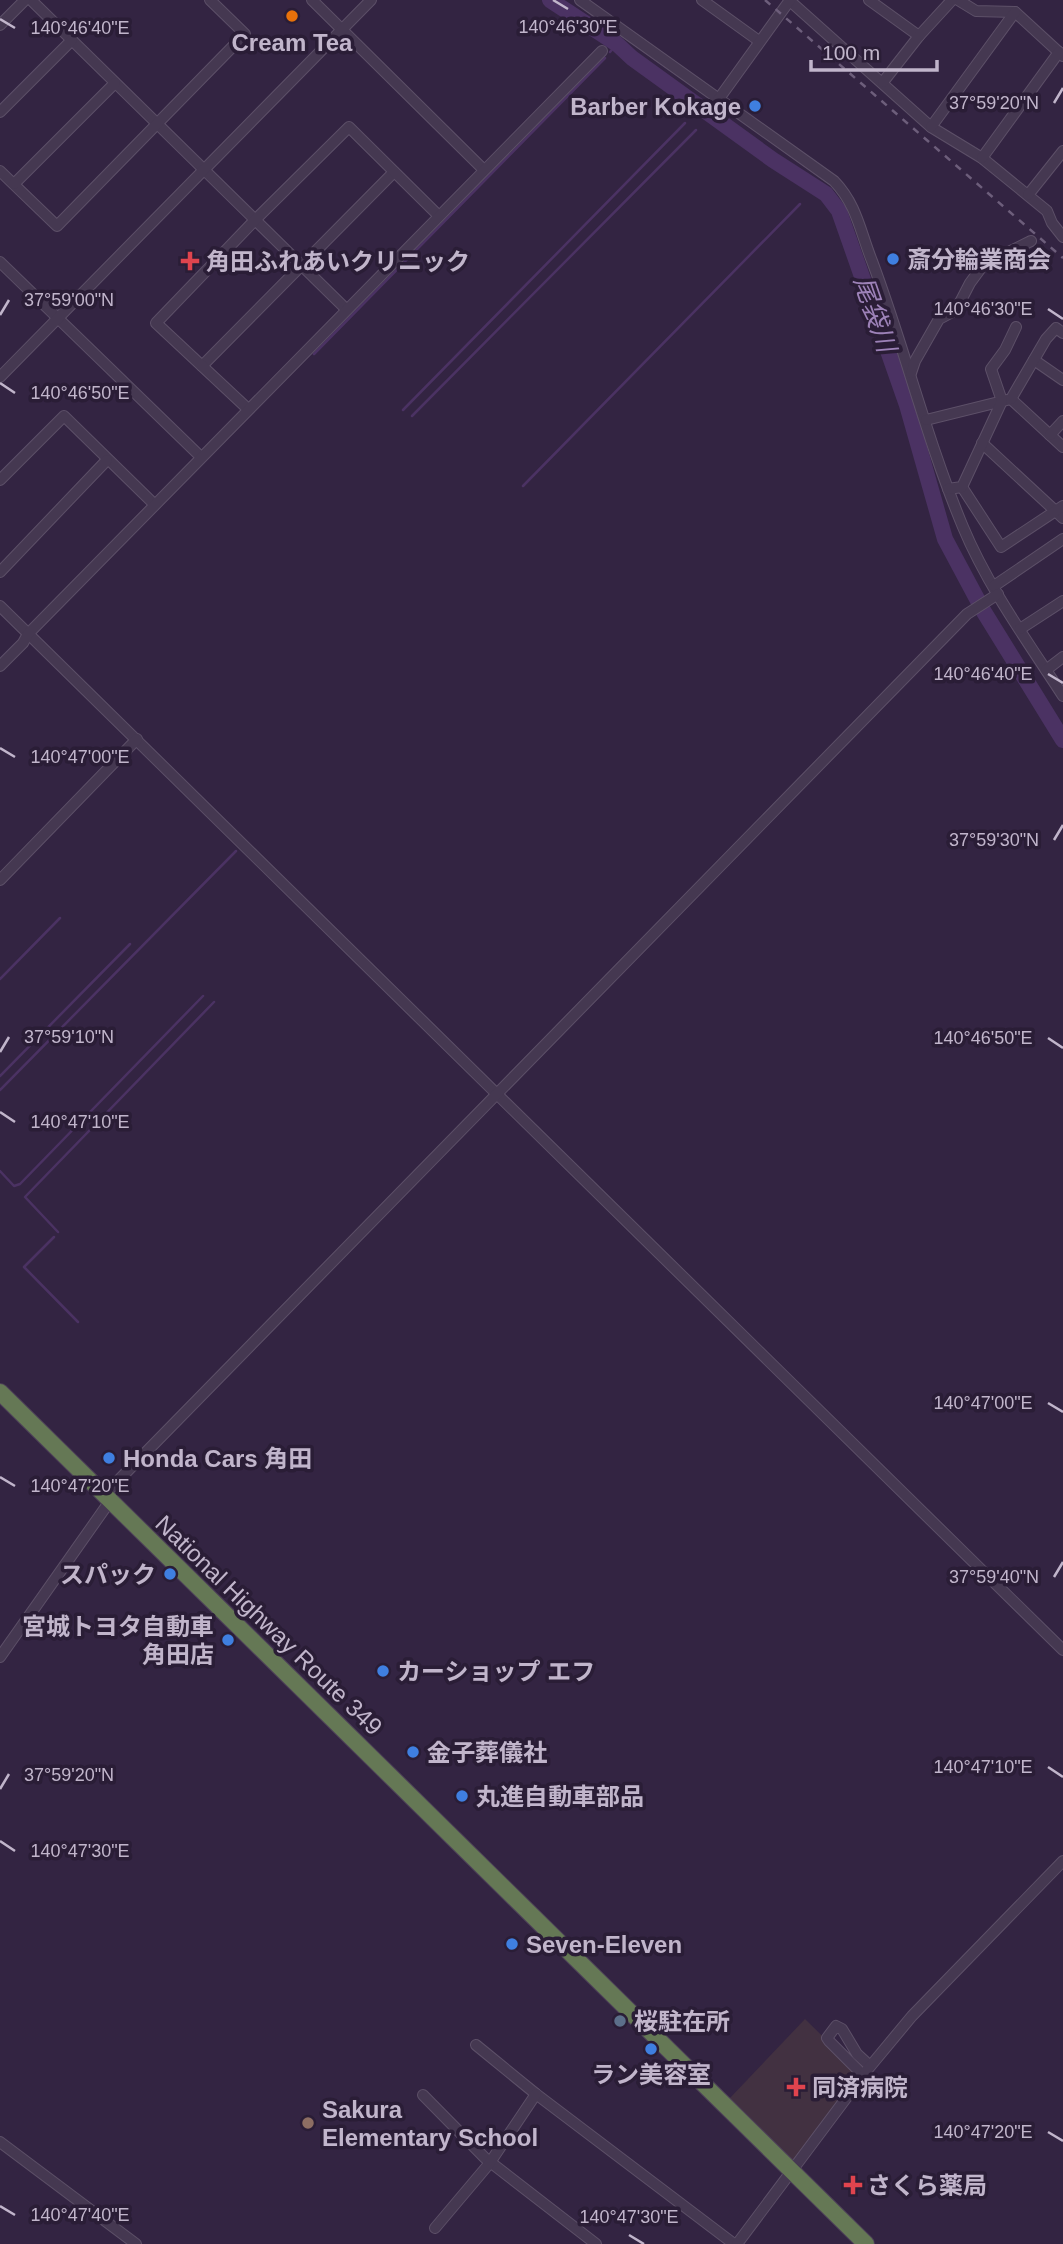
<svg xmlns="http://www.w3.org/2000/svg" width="1063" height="2244" font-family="Helvetica,'Noto Sans JP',sans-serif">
  <rect width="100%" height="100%" fill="#332442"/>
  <polygon fill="#423141" points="805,2019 861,2074 793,2163 729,2099"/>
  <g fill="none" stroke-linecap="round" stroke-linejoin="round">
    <g stroke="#4b3263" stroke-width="2.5">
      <polyline points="610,52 617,44"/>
      <polyline points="314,354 605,58"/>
      <polyline points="403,410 685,123"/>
      <polyline points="412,416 696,130"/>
      <polyline points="523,486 800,204"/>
      <polyline points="0,979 60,918"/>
      <polyline points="0,1076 130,944"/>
      <polyline points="0,1090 236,851"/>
      <polyline points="0,1171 14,1186 20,1184 203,996"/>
      <polyline points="58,1232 25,1197 214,1002"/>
      <polyline points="54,1237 24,1267 78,1322"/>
    </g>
    <polyline stroke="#4b3263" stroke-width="16" points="550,0 617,44 632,58 773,160 826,194 839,211 907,405 945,539 984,612 1063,740"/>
    <g stroke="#5d5068" stroke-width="12">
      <g id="minor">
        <polyline points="31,0 346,309"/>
        <polyline points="312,0 483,169"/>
        <path d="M580,0L834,181C857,205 860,231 872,261C905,349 927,441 963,527C988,587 1028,642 1063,696"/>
        <polyline points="702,0 759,41"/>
        <polyline points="869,0 919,36"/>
        <polyline points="958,0 976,11 1015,12 1063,56"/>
        <polyline points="790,1 931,127 982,158 1047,211 1052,223 1063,237"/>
        <polyline points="0,25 25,0"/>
        <polyline points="883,82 919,36 952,0"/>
        <polyline points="718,100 790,0"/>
        <polyline points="0,112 72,40"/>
        <polyline points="931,127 1015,12"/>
        <polyline points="982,158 1059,52"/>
        <polyline points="0,171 57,226 245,34 210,0"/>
        <polyline points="14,184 115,83"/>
        <polyline points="1028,195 1063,151"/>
        <polyline points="0,262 201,457"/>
        <polyline points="1034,360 1063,380"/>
        <polyline points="202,366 394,172"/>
        <polyline points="911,373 915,361 939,319 956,310 970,283 984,264 1031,241"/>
        <polyline points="0,377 371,0"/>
        <polyline points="1011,399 1063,447"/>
        <polyline points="248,409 156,323 255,220 349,127 438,215"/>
        <polyline points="926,420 1011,399 1046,339 1056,328 1063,333"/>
        <polyline points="1050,435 1063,421"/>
        <polyline points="982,443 1063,518"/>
        <polyline points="0,480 64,416 154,504"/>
        <polyline points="962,487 1001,547 1063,506"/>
        <polyline points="948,489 962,487 1002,401 991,369 1005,350 1016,327"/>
        <polyline points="0,572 107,460"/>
        <polyline points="994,586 1063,539"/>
        <polyline points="0,606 1063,1650"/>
        <polyline points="1020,629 1063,601"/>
        <polyline points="0,666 23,643 28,634 602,51"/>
        <polyline points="1046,670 1063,657"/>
        <polyline points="0,880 137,739"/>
        <polyline points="104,1495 967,614 998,594"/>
        <polyline points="0,1657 110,1501"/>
        <polyline points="476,2045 536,2094 734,2244"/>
        <polyline points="863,2075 829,2041 827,2038 836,2026 842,2029 857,2054 870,2066"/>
        <polyline points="423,2095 485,2158 596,2244"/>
        <polyline points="0,2142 136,2244"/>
        <polyline points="435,2228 489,2164 536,2094"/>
        <polyline points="737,2244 868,2069 912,2016 1063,1861"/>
      </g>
    </g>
    <g stroke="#4d4058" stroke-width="18">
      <polyline id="highway" points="0,1392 866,2244"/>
    </g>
    <use href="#minor" stroke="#453851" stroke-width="10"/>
    <use href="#highway" stroke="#657855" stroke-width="16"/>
    <polyline stroke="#6d5e7b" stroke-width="2.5" stroke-dasharray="7 7" stroke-linecap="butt" points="765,0 1063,258"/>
  </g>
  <path fill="none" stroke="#c1b5cb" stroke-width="2.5" d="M553,0L568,9M0,19L15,28M1054,103L1063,88M1048,309L1063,319M0,315L9,300M0,383L15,393M1048,674L1063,683M0,748L15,757M1054,840L1063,825M1048,1038L1063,1048M0,1052L9,1037M0,1112L15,1122M1048,1403L1063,1412M0,1477L15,1486M1054,1577L1063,1562M1048,1767L1063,1777M0,1789L9,1774M0,1841L15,1851M1048,2132L1063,2141M0,2206L15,2215M629,2235L644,2244"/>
  <circle fill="#e8710a" stroke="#2a1d36" stroke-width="2.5" cx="292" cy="16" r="7"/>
  <g fill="#3f7fe0" stroke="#2a1d36" stroke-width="2.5">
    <circle cx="755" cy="106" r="7"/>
    <circle cx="893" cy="259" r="7"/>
    <circle cx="109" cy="1458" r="7"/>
    <circle cx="170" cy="1574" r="7"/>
    <circle cx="228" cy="1640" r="7"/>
    <circle cx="383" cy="1671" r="7"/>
    <circle cx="413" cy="1752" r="7"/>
    <circle cx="462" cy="1796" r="7"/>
    <circle cx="512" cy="1944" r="7"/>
    <circle cx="651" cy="2049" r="7"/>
  </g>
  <g fill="#e0444e" stroke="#2a1d36" stroke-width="2.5">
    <path d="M186.5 250.5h7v7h7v7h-7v7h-7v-7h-7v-7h7z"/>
    <path d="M792.5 2076.5h7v7h7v7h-7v7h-7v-7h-7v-7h7z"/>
    <path d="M849.5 2174.5h7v7h7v7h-7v7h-7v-7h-7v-7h7z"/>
  </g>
  <circle fill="#5c6f8a" stroke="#2a1d36" stroke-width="2.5" cx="620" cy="2021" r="7"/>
  <circle fill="#8d6e63" stroke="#2a1d36" stroke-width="2.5" cx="308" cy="2123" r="7"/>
  <g text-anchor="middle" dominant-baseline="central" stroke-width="7" stroke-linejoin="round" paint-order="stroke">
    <g font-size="24" font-weight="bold" fill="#c1b5cb" stroke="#2a1d36" text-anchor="start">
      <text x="292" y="42" text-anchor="middle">Cream Tea</text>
      <text x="741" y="106" text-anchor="end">Barber Kokage</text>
      <text x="907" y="259">斎分輪業商会</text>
      <text x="206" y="261">角田ふれあいクリニック</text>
      <text x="123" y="1458">Honda Cars 角田</text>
      <text x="156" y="1574" text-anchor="end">スパック</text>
      <text x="214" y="1626" text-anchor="end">宮城トヨタ自動車<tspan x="214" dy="28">角田店</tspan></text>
      <text x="397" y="1671">カーショップ エフ</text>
      <text x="427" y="1752">金子葬儀社</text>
      <text x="476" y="1796">丸進自動車部品</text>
      <text x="526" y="1944">Seven-Eleven</text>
      <text x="634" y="2021">桜駐在所</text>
      <text x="651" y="2074" text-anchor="middle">ラン美容室</text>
      <text x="812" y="2087">同済病院</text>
      <text x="322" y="2109">Sakura<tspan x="322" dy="28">Elementary School</tspan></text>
      <text x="867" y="2185">さくら薬局</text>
    </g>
    <g font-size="24" fill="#c1b5cb" stroke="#2a1d36">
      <text transform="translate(269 1625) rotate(44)">National Highway Route 349</text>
    </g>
    <g font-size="26" font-style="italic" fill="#9d82b8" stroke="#2a1d36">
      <text transform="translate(875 314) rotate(71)">尾袋川</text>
    </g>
  </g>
  <g font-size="18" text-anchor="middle" fill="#c1b5cb" stroke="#2a1d36" stroke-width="7" stroke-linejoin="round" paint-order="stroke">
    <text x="568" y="33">140°46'30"E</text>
    <text x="80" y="34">140°46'40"E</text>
    <text x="994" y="109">37°59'20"N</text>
    <text x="69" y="306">37°59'00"N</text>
    <text x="983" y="315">140°46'30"E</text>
    <text x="80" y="399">140°46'50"E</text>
    <text x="983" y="680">140°46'40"E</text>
    <text x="80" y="763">140°47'00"E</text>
    <text x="994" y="846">37°59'30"N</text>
    <text x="69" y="1043">37°59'10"N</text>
    <text x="983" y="1044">140°46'50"E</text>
    <text x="80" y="1128">140°47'10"E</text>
    <text x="983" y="1409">140°47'00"E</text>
    <text x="80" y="1492">140°47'20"E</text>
    <text x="994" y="1583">37°59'40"N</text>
    <text x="983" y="1773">140°47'10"E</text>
    <text x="69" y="1781">37°59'20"N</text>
    <text x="80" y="1857">140°47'30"E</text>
    <text x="983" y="2138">140°47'20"E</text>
    <text x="80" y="2221">140°47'40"E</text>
    <text x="629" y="2223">140°47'30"E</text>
  </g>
  <path d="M811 60v10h126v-10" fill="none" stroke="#c1b5cb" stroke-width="3.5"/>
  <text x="822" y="60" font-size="21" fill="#c1b5cb" stroke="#2a1d36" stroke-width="5" paint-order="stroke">100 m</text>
</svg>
